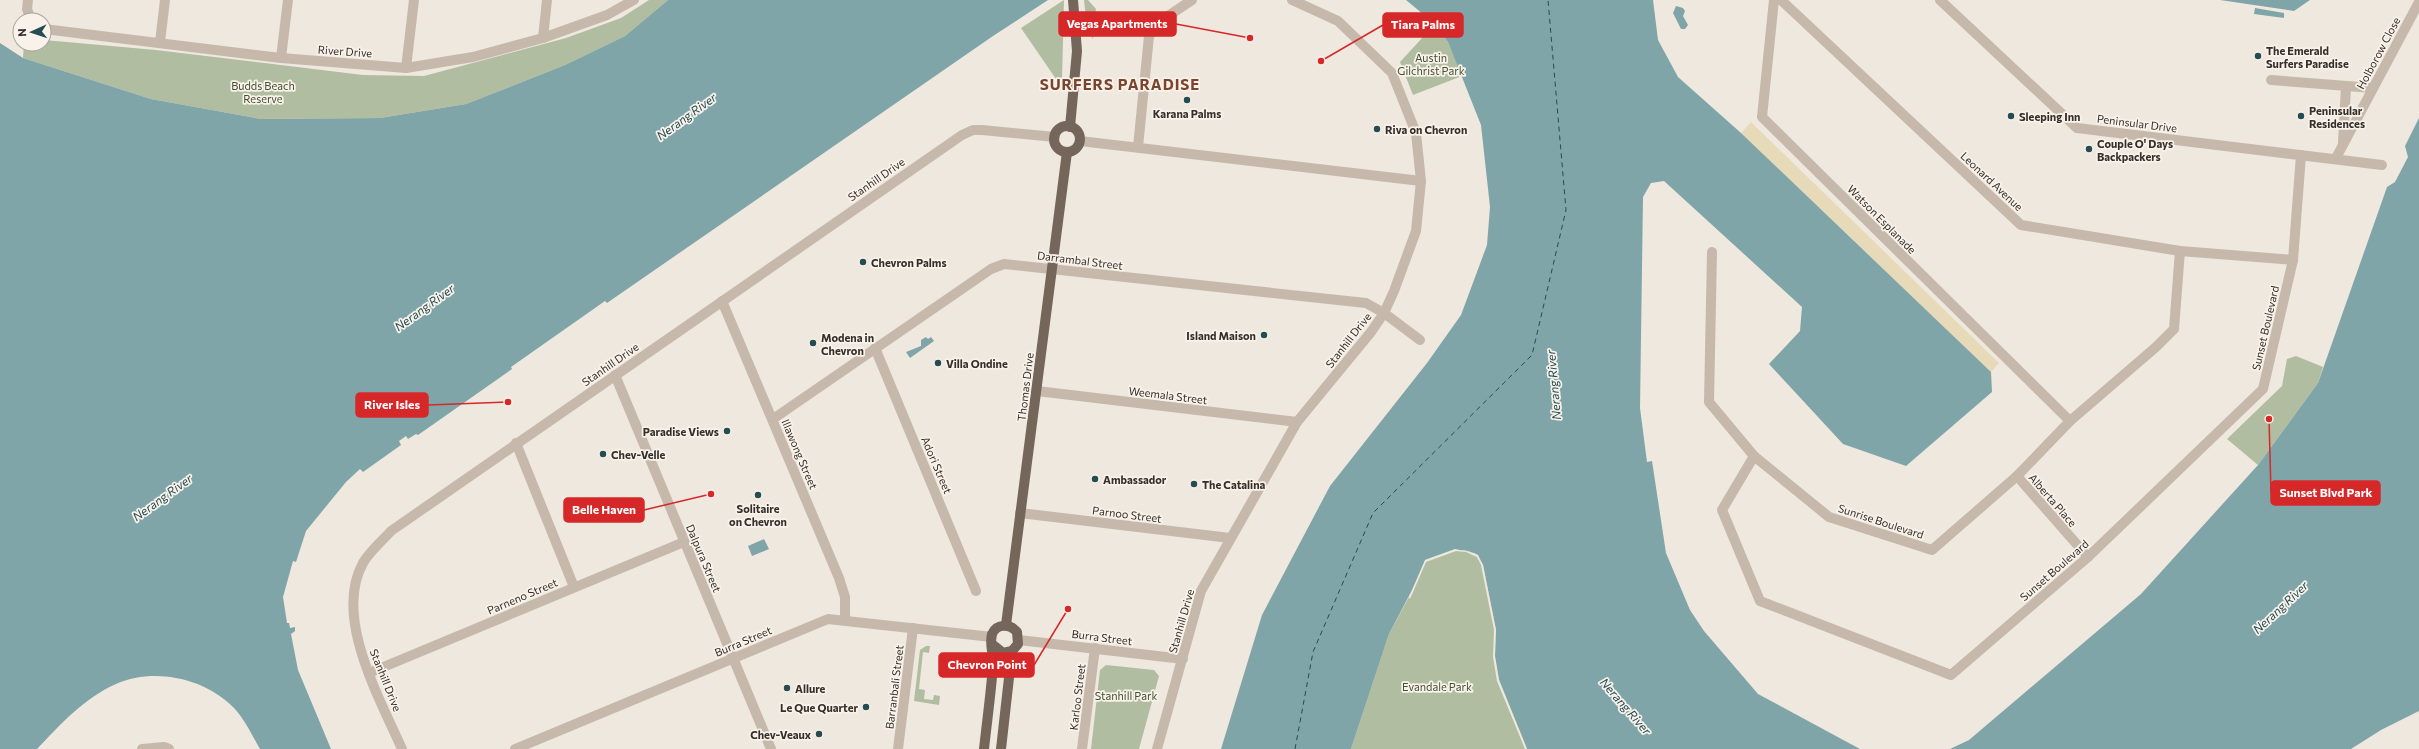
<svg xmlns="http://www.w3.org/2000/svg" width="2419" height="749" font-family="Commissioner,sans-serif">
  <rect width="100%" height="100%" fill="#efe8de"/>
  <g fill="#b1bda0">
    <polygon points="649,0 668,0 625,36 565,65 466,104 380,118 261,119 151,99 23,58 24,44 44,44 44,40 156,50 363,75 424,76 566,38 621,18"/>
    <polygon points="1064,0 1062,79 1056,79 1021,28"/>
    <polygon points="1084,0 1088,0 1096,9 1093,39 1087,28"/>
    <polygon points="1435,24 1448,42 1462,76 1413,95 1400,62"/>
    <polygon points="2296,356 2323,367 2318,383 2258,465 2227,439 2282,386 2287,359"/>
    <polygon points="1455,549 1474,553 1483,565 1496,630 1499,680 1527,749 1351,749 1389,634 1409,597 1425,560"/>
    <polygon points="926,646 930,646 929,653 923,652 919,689 925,690 924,699 933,700 934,695 940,696 939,705 914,701 920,650"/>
    <polygon points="1106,665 1154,670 1159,676 1139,749 1091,749 1100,670"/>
  </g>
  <polygon fill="#e7dab8" points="1751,122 1999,363 1991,372 1741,133"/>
  <g fill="#80a5a9">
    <path d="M668,0H1048L993,36L607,303L605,301L511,367L512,369L418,435L416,434L408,439L406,436L399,441L401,445L363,472L360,469L346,482L306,531L296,562L293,561L283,597L287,623H289L290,628L295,627V631L291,634L298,670L331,749H260C252,735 245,720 234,708C205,678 154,667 116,684C84,698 60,725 37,749H0V43L23,58L151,99L261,119L380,118L466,104L565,65L625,36Z"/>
    <path d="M1406,0H1653L1658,40L1678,77L1741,133L1991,372L1992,392L1906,466L1843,444L1769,364L1800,331L1802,307L1664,181L1651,183L1643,197L1640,408L1647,462L1652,461L1666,553L1690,610L1704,631L1758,694L1860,749H1527L1499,680L1495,656L1496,630L1483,565C1470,539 1446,553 1425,560L1422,571L1389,634L1351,749H1221L1262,615L1302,539L1330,486L1427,363L1461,315L1487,245L1490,207L1481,125L1448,42L1435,24Z"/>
    <polygon points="2220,0 2310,0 2294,11"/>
    <polygon points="1676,6 1683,8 1685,11 1683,16 1688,25 1685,29 1681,29 1673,13"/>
    <polygon points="2255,8 2284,13 2284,18 2254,14"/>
    <polygon points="2419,118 2419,711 2381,730 2351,749 1950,749 1969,740 2141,594 2258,465 2318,383 2387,187 2395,182 2408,157 2405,146"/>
    <polygon points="926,337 928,339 931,337 934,341 910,358 906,352 921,346 921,340"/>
    <polygon points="764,539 769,549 752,556 748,546"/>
  </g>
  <polygon fill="#efe8de" points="1455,549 1474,553 1478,555 1483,565 1496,630 1495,656 1499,680 1527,749 1525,749 1497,681 1493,657 1494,630 1481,565 1477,557 1466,552 1456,551 1426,562 1410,599 1409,597 1425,560"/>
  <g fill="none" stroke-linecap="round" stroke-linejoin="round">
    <polyline stroke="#244c52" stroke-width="1" stroke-dasharray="5 4" stroke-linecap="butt" points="1295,749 1313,652 1373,513 1532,355 1566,210 1548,0"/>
    <g stroke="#c6b9ab" stroke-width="10">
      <polyline points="28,0 27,9 31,20"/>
      <polyline points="1292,0 1338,21 1392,73 1416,133 1421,181"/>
      <polyline points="1774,0 1762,117 2070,421"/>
      <polyline points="1781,0 2021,225 2180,251 2293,260"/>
      <polyline points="1940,0 2077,128 2382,165"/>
      <polyline points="44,29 281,58 406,68 473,57 543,38 607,15 634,0"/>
      <polyline points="543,38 547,0"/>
      <polyline points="160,42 165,0"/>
      <polyline points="281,58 288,0"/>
      <polyline points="406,68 414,0"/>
      <polyline points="2271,80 2373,88"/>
      <polyline points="1080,141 1421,181 1416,231 1394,291 1384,313 1371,332 1297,422 1201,591 1157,749"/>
      <polyline points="2343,142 2346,87"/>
      <polyline points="1138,147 1149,36 1159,22 1192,0"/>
      <polyline points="2336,158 2419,2"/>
      <polyline points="1712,252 1709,402 1754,456 1829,517 1932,550 2017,476 2070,421 2156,347 2174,329 2180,251"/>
      <polyline points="722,301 839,578 845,597 845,619"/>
      <polyline points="875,348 976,591"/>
      <polyline points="615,375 771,749"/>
      <polyline points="1037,391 1297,422"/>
      <polyline points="773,419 991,269 1004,264 1366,303 1384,313 1420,340"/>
      <polyline points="516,443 574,587"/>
      <polyline points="1754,456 1722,510 1760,601 1951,675 2088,557 2263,389 2293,260 2301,155"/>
      <polyline points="2017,476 2088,557"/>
      <polyline points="1020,513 1230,538"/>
      <polyline points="1019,640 1183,659"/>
      <polyline points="369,673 684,542"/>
      <polyline points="142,749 164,747 169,749"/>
      <path d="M402,749C380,699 333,617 363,563C369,552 382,541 391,531L962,135L973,130H982L1055,137"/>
      <polyline points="515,749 828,619 992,637"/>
      <polyline points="898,749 913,628"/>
      <polyline points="1082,749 1095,648"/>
    </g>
    <g stroke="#75665c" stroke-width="10">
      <circle cx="1067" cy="139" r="13"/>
      <polyline points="1070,127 1077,51 1073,0"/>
      <polyline points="1006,625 1067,152"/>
      <path d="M984,749C987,721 991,693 993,665C994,656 989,643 992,634C997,623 1010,624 1017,632L1018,644L1012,651L1003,653L993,645"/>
      <polyline points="1001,749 1012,651"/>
    </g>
  </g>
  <g fill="#244c52" stroke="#f8f2ea" stroke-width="1.5">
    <circle cx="2258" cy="56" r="4"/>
    <circle cx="1187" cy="100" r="4"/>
    <circle cx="2011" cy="116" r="4"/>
    <circle cx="2301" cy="116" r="4"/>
    <circle cx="1377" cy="129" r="4"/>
    <circle cx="2089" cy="149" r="4"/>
    <circle cx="863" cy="262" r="4"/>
    <circle cx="1264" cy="335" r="4"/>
    <circle cx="813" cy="343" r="4"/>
    <circle cx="938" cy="363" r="4"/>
    <circle cx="727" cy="431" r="4"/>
    <circle cx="603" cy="454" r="4"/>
    <circle cx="1095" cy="479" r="4"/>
    <circle cx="1194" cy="484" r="4"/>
    <circle cx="758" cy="495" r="4"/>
    <circle cx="787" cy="688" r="4"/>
    <circle cx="866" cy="707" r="4"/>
    <circle cx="819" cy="734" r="4"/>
  </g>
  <g text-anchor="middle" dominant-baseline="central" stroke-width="3.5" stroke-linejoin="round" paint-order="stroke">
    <g font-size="11" font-weight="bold" fill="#352e29" stroke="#f8f2ea" text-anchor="start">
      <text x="2266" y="50">The Emerald<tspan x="2266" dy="13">Surfers Paradise</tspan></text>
      <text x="2309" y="110">Peninsular<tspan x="2309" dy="13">Residences</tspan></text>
      <text x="1187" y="113" text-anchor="middle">Karana Palms</text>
      <text x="2019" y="116">Sleeping Inn</text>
      <text x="1385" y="129">Riva on Chevron</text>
      <text x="2097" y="143">Couple O' Days<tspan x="2097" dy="13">Backpackers</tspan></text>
      <text x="871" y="262">Chevron Palms</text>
      <text x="1256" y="335" text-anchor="end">Island Maison</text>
      <text x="821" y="337">Modena in<tspan x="821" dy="13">Chevron</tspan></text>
      <text x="946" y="363">Villa Ondine</text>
      <text x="719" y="431" text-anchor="end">Paradise Views</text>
      <text x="611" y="454">Chev-Velle</text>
      <text x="1103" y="479">Ambassador</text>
      <text x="1202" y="484">The Catalina</text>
      <text x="758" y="508" text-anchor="middle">Solitaire<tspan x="758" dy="13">on Chevron</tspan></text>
      <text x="795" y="688">Allure</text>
      <text x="858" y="707" text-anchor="end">Le Que Quarter</text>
      <text x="811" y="734" text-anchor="end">Chev-Veaux</text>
    </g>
    <g font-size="11" fill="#352e29" stroke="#f8f2ea">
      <text transform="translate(345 51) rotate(4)">River Drive</text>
      <text transform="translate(2378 53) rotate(-62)">Holborow Close</text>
      <text transform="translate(2137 123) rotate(7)">Peninsular Drive</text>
      <text transform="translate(876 179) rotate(-35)">Stanhill Drive</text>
      <text transform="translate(1992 181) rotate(43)">Leonard Avenue</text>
      <text transform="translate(1882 219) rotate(45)">Watson Esplanade</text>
      <text transform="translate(1080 260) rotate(7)">Darrambal Street</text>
      <text transform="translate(2265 328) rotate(-77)">Sunset Boulevard</text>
      <text transform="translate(1348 340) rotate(-52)">Stanhill Drive</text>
      <text transform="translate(610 364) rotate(-35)">Stanhill Drive</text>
      <text transform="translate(1025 387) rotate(-83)">Thomas Drive</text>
      <text transform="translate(1168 395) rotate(7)">Weemala Street</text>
      <text transform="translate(800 454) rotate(67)">Illawong Street</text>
      <text transform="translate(937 465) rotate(67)">Adori Street</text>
      <text transform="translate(2053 500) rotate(49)">Alberta Place</text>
      <text transform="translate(1127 514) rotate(7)">Parnoo Street</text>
      <text transform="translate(1881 521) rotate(18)">Sunrise Boulevard</text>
      <text transform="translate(704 558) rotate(67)">Dalpura Street</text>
      <text transform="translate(2054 570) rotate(-41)">Sunset Boulevard</text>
      <text transform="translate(522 596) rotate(-23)">Parneno Street</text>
      <text transform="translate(1181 621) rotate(-74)">Stanhill Drive</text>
      <text transform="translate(1102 637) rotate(7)">Burra Street</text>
      <text transform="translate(743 641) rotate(-23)">Burra Street</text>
      <text transform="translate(386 680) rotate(68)">Stanhill Drive</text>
      <text transform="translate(894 687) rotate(-83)">Barranbali Street</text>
      <text transform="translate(1077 697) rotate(-83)">Karloo Street</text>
    </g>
    <g font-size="11" fill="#435030" stroke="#f8f2ea">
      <text x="1431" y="57">Austin<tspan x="1431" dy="13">Gilchrist Park</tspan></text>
      <text x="263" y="85">Budds Beach<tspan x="263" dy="13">Reserve</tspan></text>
      <text x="1437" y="686">Evandale Park</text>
      <text x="1126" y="695">Stanhill Park</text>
    </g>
    <g font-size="12" font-style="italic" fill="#244c52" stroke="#f8f2ea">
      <text transform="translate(686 116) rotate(-36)">Nerang River</text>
      <text transform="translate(424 307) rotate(-36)">Nerang River</text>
      <text transform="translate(1553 385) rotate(-95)">Nerang River</text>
      <text transform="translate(162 497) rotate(-36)">Nerang River</text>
      <text transform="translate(2280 607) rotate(-43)">Nerang River</text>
      <text transform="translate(1626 706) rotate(49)">Nerang River</text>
    </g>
    <g font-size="15" font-weight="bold" letter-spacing="1" fill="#7b442c" stroke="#f8f2ea">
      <text x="1120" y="84">SURFERS PARADISE</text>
    </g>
  </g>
  <path fill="none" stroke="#d62828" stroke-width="1.5" d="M1250 38L1176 24M1321 61L1383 25M508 402L428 405M2269 419L2271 493M711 494L644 510M1068 609L1034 665"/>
  <g fill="#d62828" stroke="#f8f2ea" stroke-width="1.5">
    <circle cx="1250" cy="38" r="4"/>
    <circle cx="1321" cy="61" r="4"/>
    <circle cx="508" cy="402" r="4"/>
    <circle cx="2269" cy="419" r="4"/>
    <circle cx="711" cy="494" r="4"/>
    <circle cx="1068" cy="609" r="4"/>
  </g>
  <g fill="#d62828" stroke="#d62828" stroke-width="1.5">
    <rect x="1059" y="12" width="117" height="24" rx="4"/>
    <rect x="1383" y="13" width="80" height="24" rx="4"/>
    <rect x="356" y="393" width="72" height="24" rx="4"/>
    <rect x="2271" y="481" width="109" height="24" rx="4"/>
    <rect x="564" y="498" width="80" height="24" rx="4"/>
    <rect x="939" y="653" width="95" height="24" rx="4"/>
  </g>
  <g font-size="12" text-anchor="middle" font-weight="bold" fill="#fff">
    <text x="1117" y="28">Vegas Apartments</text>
    <text x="1423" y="29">Tiara Palms</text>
    <text x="392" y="409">River Isles</text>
    <text x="2326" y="497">Sunset Blvd Park</text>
    <text x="604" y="514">Belle Haven</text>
    <text x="987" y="669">Chevron Point</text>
  </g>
  <g transform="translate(32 32) rotate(267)"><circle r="19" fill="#f8f2ea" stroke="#aaa49d"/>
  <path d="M0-3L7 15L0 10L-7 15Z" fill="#244c52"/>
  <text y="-6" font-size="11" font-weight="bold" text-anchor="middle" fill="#352e29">N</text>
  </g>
</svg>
